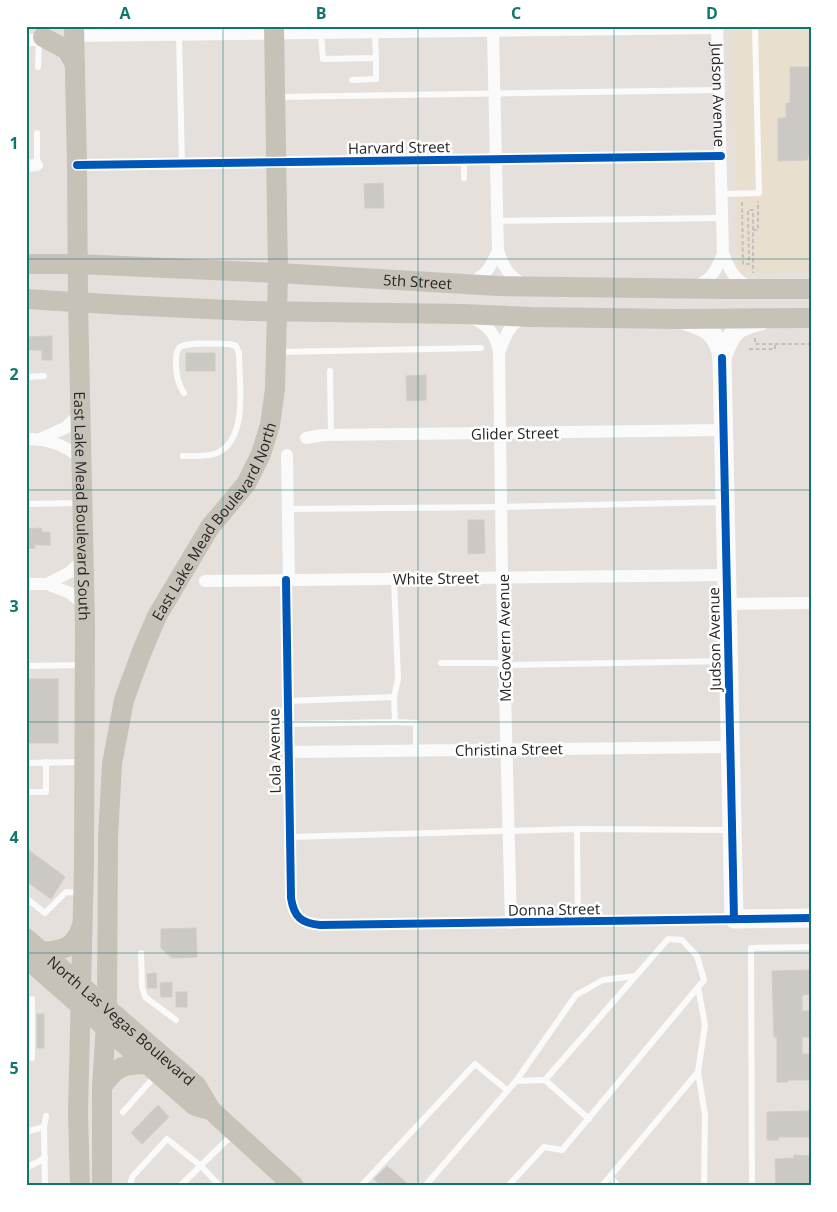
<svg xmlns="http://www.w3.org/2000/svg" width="837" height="1212" font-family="'Open Sans',sans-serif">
  <rect width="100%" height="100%" fill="#e5e0db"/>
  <polygon fill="#e9dfcf" points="732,26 811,26 811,272 737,273"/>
  <g fill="#ccc9c5" stroke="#d0ccc8">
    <polygon points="790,67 811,67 811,148 807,160 778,161 778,118 786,118 786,103 790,103"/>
    <polygon points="383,183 384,208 365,208 364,184"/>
    <polygon points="52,336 52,360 42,360 42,350 26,350 26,337"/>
    <rect x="186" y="353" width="29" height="18"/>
    <polygon points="426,375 426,400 407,401 406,376"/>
    <polygon points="468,520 484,520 485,553 468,554"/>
    <polygon points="41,528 42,532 50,532 50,545 34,545 35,548 26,549 26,529"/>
    <rect x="26" y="679" width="32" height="64"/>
    <polygon points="26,848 65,877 51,899 26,881"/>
    <polygon points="196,928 197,957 172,958 161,948 161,929"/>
    <polygon points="811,970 811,994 802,995 802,1011 811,1011 811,1037 802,1037 802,1054 811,1054 811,1080 788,1080 788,1082 777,1082 777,1037 774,1037 772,971"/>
    <polygon points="156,973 157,988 148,988 147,974"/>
    <polygon points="172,982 172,997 161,997 160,983"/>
    <rect x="176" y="992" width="11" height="15"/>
    <rect x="37" y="1014" width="7" height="34"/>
    <polygon points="158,1105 169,1117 142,1144 131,1133"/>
    <polygon points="811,1111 811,1137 778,1137 778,1140 767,1140 767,1112"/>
    <polygon points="794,1155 811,1156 811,1184 776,1184 775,1159 794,1158"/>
    <polygon points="387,1166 410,1186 382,1186 374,1179"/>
  </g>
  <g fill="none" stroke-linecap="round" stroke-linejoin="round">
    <g stroke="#c2c1c0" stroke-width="2" stroke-dasharray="4 2.5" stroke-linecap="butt">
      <polyline points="742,202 743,264 749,264 748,210 753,210 753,273"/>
      <polyline points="753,230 758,230 758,201"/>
      <polyline points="755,338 755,344 811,344"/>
      <polyline points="749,349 775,349 775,344"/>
    </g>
    <g stroke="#fbfafa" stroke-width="6">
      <polyline points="321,33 323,59 376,58 375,32"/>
      <polyline points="179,35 182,164"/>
      <polyline points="38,67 39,40"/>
      <polyline points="352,80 376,79 376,58"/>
      <polyline points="278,97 719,90"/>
      <polyline points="464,160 464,178"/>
      <polyline points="37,165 37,133"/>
      <polyline points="722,194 759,193 755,26"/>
      <polyline points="497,221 722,218"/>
      <polyline points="278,352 481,348"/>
      <polyline points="330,371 331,435"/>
      <polyline points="26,377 44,376"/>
      <path d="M183,456C194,456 207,457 217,453C249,439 239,382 239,353L236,346L229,344C219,344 186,341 179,348C175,353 176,361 176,367C177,377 178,384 184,393"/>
      <polyline points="26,504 79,503"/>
      <polyline points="288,509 501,507 724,502"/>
      <polyline points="394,579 398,679 394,697"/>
      <polyline points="441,663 495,663 505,665 727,661"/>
      <polyline points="26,666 82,665"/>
      <polyline points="287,701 394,697 395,722 288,724"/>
      <polyline points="395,722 416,723 416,751"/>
      <polyline points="26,763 82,762"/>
      <polyline points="26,792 46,792 46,762"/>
      <polyline points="577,829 731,830"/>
      <polyline points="290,837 577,829 578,922"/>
      <polyline points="26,898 45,913 66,892 82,893"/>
      <polyline points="141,953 142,987 145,997 176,1020"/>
      <polyline points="32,999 32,1058"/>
      <polyline points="698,1072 705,1115 704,1186"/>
      <polyline points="516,1081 576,995 603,980 635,976"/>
      <polyline points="123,1112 155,1076"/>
      <polyline points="26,1132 44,1127"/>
      <polyline points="26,1168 45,1158"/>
      <polyline points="610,1176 618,1186"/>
      <polyline points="45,1186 44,1127 46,1116"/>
      <polyline points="130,1186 132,1177 167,1139 201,1166 220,1186"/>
      <polyline points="180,1186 233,1134"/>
      <polyline points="361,1186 475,1064 507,1090"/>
      <polyline points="425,1186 516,1081 545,1080"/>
      <polyline points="508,1186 544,1147 562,1150 704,980 697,956 682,940 668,939 545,1080 589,1119"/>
      <polyline points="602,1186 698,1072 705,1025 698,987"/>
      <polyline points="752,1186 751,948 811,947"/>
    </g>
    <g stroke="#fbfafa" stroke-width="12">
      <path id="s1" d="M717,26L723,253C729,269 734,280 750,287"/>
      <path d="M493,31L498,251C503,266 509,277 524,284"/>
      <polyline points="74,36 718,28"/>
      <polyline points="26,40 39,40 43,37 46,26"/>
      <polyline points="77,165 721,156"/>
      <polyline points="26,166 37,165"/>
      <path d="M469,283C486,277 491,266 498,251"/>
      <path d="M695,286C712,280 717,269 723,253"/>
      <path d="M472,318C488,325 497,335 499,353L502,577L511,923"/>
      <path d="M499,353C505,338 508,324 524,318"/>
      <polyline points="306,438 323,435 724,430"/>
      <path d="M26,439C50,439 64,445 82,459"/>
      <polyline points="40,439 65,428 81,413"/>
      <polyline points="287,455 289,580"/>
      <path d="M286,580L291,898C294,917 301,923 320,925L734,919"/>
      <polyline points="205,581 727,575"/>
      <polyline points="26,584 47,584 70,593 84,605"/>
      <polyline points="47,584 70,572 84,559"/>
      <polyline points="728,604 811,603"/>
      <polyline points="288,752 730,747"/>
    </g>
    <g stroke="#fbfafa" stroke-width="19">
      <path d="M682,320C706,327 718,332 722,358L734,919L811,918"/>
      <path d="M722,358C731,333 734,327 761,321"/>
    </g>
    <g stroke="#c7c2b8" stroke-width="20">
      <path id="s2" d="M74,26L77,165L78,302L85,625L84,865L78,1113L80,1186"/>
      <polyline points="43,37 67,50 75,64"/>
      <path id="s3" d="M26,264H78L278,273L498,286L721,289H811"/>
      <polyline points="26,299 124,305 250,311 463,314 531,317 678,319 811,318"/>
      <path id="s4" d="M26,938L196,1085L211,1110L294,1186"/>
      <path d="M42,952C65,950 74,948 82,926"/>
      <polyline points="26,958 195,1106 211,1110"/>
      <path d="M102,1087C116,1066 123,1064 148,1064"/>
      <path id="s5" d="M102,1186V1087L107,1008L108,838L112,764L124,700L142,651L157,616L210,527L246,484L261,454L270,425L275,389L278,273L274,26"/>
    </g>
    <g stroke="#fff" stroke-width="11">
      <g id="cycleway">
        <polyline points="77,165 721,156"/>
        <polyline points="722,358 734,919"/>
        <path d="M286,580L291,898C294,917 301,923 320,925L811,918"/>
      </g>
    </g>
    <use href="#cycleway" stroke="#0057b8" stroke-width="8"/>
  </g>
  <path fill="none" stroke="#0f766e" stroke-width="1" stroke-opacity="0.55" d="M223,26V1186M418,26V1186M614,26V1186M26,259H811M26,490H811M26,722H811M26,953H811"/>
  <g text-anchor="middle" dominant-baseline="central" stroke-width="5" stroke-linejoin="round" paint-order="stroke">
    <g font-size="15" fill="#262626" stroke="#fff">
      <text stroke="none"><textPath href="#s1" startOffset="69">Judson Avenue</textPath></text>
      <text transform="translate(399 147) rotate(-1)">Harvard Street</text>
      <text stroke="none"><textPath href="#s3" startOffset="392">5th Street</textPath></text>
      <text transform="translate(515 433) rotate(-1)">Glider Street</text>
      <text stroke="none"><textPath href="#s2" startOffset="480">East Lake Mead Boulevard South</textPath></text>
      <text stroke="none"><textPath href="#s5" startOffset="689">East Lake Mead Boulevard North</textPath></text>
      <text transform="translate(436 578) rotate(-1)">White Street</text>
      <text transform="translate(504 638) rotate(-91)">McGovern Avenue</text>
      <text transform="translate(714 639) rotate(-91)">Judson Avenue</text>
      <text transform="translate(509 749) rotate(-1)">Christina Street</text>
      <text transform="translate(274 751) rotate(-91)">Lola Avenue</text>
      <text transform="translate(554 909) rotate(-1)">Donna Street</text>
      <text stroke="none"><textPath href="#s4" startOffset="126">North Las Vegas Boulevard</textPath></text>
    </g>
  </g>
  <rect width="837" height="1212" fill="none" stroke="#ffffff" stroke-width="55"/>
  <rect x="28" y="28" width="782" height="1156" fill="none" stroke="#0f766e" stroke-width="2"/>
  <g font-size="16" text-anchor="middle" font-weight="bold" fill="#0f766e">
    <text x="125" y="19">A</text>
    <text x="321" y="19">B</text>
    <text x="516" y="19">C</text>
    <text x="712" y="19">D</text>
    <text x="14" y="149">1</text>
    <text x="14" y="380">2</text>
    <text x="14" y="612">3</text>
    <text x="14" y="843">4</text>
    <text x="14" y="1074">5</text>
  </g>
</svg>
